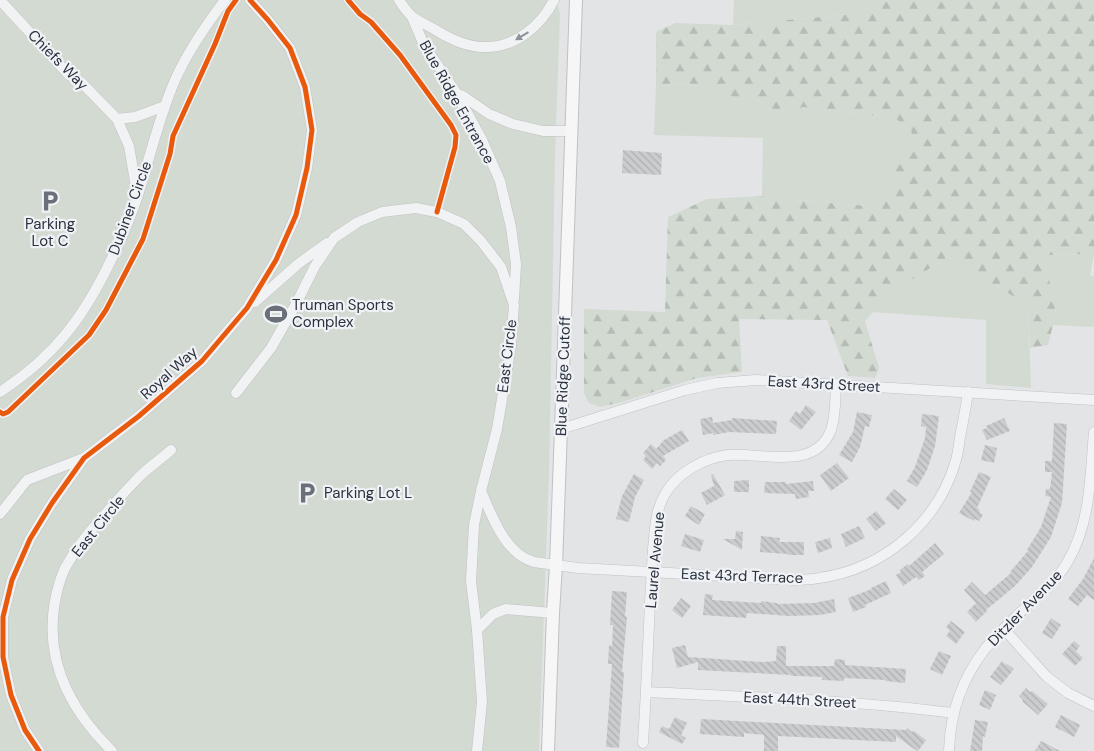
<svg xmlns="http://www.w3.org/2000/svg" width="1094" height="751" font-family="'DM Sans',sans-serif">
  <defs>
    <pattern id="forest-firs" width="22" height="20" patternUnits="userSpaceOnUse" patternTransform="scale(1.25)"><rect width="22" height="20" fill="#d3dad2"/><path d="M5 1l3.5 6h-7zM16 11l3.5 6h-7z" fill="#b5bcb5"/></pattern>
    <pattern id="building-back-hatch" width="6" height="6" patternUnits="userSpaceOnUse" patternTransform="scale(1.25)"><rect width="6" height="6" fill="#caccce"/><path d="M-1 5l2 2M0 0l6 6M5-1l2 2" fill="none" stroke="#aeb0b2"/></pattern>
  </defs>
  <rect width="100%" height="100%" fill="#e2e4e6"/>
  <g fill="#d3dad2">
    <polygon points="0,0 556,0 560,14 555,155 549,473 539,751 0,751"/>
    <polygon points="734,0 890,0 854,14 733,25"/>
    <polygon points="656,84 702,85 728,100 756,99 779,116 803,107 895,118 912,132 893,167 893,192 870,206 803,201 762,196 763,138 654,135"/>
    <polygon points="1094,254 1090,275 1094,277 1094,327 1053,325 1056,313 1043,255"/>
    <polygon points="948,257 1028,305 1031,388 986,384 986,320 872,312 890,293"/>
  </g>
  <polygon fill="url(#forest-firs)" points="890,0 1094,0 1094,254 1044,255 1056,313 1048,345 1030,348 1028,305 948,257 890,293 865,321 879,368 875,378 848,376 827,320 739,319 742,372 697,378 622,402 600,407 589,403 584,393 584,309 665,312 668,217 707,199 762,196 803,201 870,206 893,192 893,167 912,132 895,118 803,107 779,116 756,99 728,100 702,85 656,84 656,32 675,23 733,25 854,14"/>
  <g fill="url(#building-back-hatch)">
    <polygon points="623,150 662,153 661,175 622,173"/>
    <polygon points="806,405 816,412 801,430 789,421 796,411 800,414"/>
    <polygon points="857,412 872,415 869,427 865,426 860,447 852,462 839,455 853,432"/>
    <polygon points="922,414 939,416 935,446 927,470 917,487 907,481 915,467 925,438 926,427 921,426"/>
    <polygon points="712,417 713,423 732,420 732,418 777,421 776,434 729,432 713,435 713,433 703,435 700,419"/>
    <polygon points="1004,418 1010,431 987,440 982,430 987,428 986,426"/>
    <polygon points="1054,423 1067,424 1062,503 1051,537 1032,567 1015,586 986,610 987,611 976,622 967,612 976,603 964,590 972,582 985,595 1011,573 1010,572 1028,551 1027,550 1041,527 1051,497 1045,496 1046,489 1050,489 1052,472 1045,472 1045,461 1052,461"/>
    <polygon points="682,430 689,441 663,456 666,460 660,466 657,463 652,469 643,460 646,456 643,453 651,444 656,449 664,440"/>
    <polygon points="985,445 997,448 994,463 981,460"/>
    <polygon points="837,463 849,478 831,491 820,475"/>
    <polygon points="979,472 991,477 977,508 980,510 979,512 983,515 979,521 975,519 974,521 959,513 972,492 970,492"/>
    <polygon points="634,474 644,480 635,497 629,522 616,519 622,496"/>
    <polygon points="713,474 725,495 707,505 701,493 714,486 711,475"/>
    <polygon points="749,480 749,492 734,492 734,481"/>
    <polygon points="813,481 814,491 808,491 809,497 796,499 795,494 764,493 765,482 786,482 786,484"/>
    <polygon points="894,489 907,500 898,510 885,499"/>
    <polygon points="691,506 705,514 699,525 685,516"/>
    <polygon points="876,511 886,523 876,531 866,519"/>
    <polygon points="859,526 865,538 846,547 841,534"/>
    <polygon points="736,531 743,532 742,550 723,539 735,539"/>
    <polygon points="685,534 704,540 700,552 681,546"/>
    <polygon points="761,536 780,538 779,542 804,542 804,555 788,555 788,554 760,552"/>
    <polygon points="830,538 832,548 818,553 815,542"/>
    <polygon points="935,543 944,554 922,572 925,576 919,580 916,577 903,586 896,575 901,572 900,570 908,564 909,566"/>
    <polygon points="1094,558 1094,600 1087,595 1078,606 1068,599 1083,579"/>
    <polygon points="886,581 891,593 865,605 866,607 853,612 848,598 872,589 871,588"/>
    <polygon points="612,591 627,592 625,616 627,617 622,672 624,672 619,748 606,747 612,664 608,664 609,645 612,646 613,625 610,625"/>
    <polygon points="705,594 713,595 712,600 761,603 761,601 777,603 777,604 814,603 834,599 836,612 820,615 789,616 747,613 746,618 703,615"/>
    <polygon points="681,598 691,606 682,618 672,610"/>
    <polygon points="1051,618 1061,625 1052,639 1042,633"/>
    <polygon points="951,621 965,632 956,644 946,636 950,631 946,627"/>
    <polygon points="1074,641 1080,646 1076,651 1083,658 1075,666 1062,654"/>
    <polygon points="685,645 688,657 762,662 776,661 777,646 786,646 786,666 834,666 835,659 845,660 845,665 906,669 905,683 885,681 885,680 844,678 844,681 822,680 822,677 799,676 791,676 791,675 698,670 698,662 677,668 672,648"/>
    <polygon points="939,651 951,656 942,675 930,669"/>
    <polygon points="1002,661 1006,665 1007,664 1014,669 1001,685 990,677"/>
    <polygon points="1026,688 1030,692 1032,691 1048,704 1038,715 1022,701 1023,700 1019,696"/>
    <polygon points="985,690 996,695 990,710 979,705"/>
    <polygon points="1061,715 1080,725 1074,737 1055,727"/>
    <polygon points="675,717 687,723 681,735 686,738 682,744 659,732 662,726 669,729"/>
    <polygon points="701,719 906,730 907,728 912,732 914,731 926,740 918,751 917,751 896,736 896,742 778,736 778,751 764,751 764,735 744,733 744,737 700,734"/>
    <polygon points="975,720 988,722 985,737 983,736 982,751 970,751"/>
    <polygon points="1041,741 1060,751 1035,751"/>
  </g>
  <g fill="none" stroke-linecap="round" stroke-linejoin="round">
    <g stroke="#c0c2c4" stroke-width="11">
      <g id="minor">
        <polyline points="0,0 69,75 81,82 117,119 135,117 165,106"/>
        <path d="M399,0C403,6 408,14 414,18C420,22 427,25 434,29C448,38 467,47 484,47C515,48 541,26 554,0"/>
        <polyline points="412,17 424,45 457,94 482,140 500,181 511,227 516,264 514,299"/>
        <polyline points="457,94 463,96 489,114 513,124 543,131 572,131"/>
        <polyline points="117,119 129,146 137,193"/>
        <polyline points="255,302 298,264 327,243"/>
        <path d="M0,392C55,356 84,317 112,258C122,237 131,217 138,195C150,157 159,117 175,80C188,51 206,25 225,0"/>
        <polyline points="236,393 271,348 296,304 315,266 334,238 358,222 382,212 416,208 437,212 464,224 481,241 501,267 514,305 511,345 497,429 481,491 474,525 471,581 477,630 482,702 477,751"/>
        <polyline points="561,429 685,390 717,383 756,380 1094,400"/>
        <path d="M481,491C492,516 505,554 534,562L578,568L796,580C804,579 812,580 819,578C884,569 938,523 956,460C958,453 959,445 960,437C963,422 966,407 968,392"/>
        <polyline points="0,514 27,480 84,458"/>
        <polyline points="1004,629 1047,677 1068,693 1094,706"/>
        <polyline points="477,630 493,614 506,609 553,613"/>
        <path d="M646,692C748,697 851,700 953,713"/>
        <path d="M643,743C646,696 648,649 650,602C651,584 652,567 653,549C655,530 655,511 665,494C678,472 704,458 728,455C761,452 815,472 831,430C836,416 835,399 836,384"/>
        <polyline points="39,751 25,730 11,695 3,657 3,617 12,580 30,539 52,503 84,458 139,416 202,361 247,308 276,260 296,215 307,168 312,130 305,87 290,48 268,20 250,0"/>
        <path d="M112,751C70,710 44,661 55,601C57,590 60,579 65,568C75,550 87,534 101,519C113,505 126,490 139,477C149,467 161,459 171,450"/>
        <path d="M949,751C950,713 962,679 985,649C998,633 1015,618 1030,603C1044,590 1059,578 1068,561C1091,522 1090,476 1094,432"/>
      </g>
    </g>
    <g stroke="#bfc1c3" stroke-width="14">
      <polyline id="major" points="548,751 553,613 556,565 561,429 576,0"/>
    </g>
    <use href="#minor" stroke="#f1f2f4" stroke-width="10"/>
    <use href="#major" stroke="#f6f6f6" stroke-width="12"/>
    <g stroke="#f0f2f6" stroke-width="8">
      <g id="cycleway">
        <polyline points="348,0 360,14 371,22 400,55 451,125 456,135 455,147 437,212"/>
        <polyline points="0,412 3,414 8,412 89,335 106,310 143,239 170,154 173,136 215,44 228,11 236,0"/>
        <polyline points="39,751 25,730 11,695 3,657 3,617 12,580 30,539 52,503 84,458 139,416 202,361 247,308 276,260 296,215 307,168 312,130 305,87 290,48 268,20 250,0"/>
      </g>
    </g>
    <use href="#cycleway" stroke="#e8590c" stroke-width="5"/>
  </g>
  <defs><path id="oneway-solid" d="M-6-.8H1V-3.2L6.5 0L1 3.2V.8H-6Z" transform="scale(1.25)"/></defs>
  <use fill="#8e9299" href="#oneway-solid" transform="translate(522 36) rotate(149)"/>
  <defs>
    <g id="parking-bare" transform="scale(1.725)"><path d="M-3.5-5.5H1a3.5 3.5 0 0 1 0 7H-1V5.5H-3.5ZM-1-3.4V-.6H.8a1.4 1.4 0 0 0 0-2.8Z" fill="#6a7079" stroke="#f0f2f6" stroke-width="2.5" paint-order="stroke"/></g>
    <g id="stadium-bare" transform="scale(1.725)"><path d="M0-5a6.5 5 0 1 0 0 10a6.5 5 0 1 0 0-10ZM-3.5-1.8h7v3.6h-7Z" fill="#6a7079" stroke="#f0f2f6" stroke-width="2.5" paint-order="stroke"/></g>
  </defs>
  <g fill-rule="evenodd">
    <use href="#parking-bare" x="50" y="201"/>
    <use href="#stadium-bare" x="276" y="314"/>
    <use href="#parking-bare" x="307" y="493"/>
  </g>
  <g text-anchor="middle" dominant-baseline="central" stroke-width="4.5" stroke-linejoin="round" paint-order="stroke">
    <g font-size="15" fill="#2a323e" stroke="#f0f2f6">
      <text transform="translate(58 60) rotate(45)">Chiefs Way</text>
      <text transform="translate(457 102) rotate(61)">Blue Ridge Entrance</text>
      <text transform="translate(130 208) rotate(-70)">Dubiner Circle</text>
      <text transform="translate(507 356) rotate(-83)">East Circle</text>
      <text transform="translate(169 373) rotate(-42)">Royal Way</text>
      <text transform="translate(563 376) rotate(-88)">Blue Ridge Cutoff</text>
      <text transform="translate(824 384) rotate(3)">East 43rd Street</text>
      <text transform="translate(98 526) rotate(-51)">East Circle</text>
      <text transform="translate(655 560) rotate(-85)">Laurel Avenue</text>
      <text transform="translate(742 576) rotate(2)">East 43rd Terrace</text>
      <text transform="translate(1025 608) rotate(-46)">Ditzler Avenue</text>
      <text transform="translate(800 700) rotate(3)">East 44th Street</text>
    </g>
    <g font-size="15" fill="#2a323e" stroke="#f0f2f6" text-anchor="start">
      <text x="50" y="224" text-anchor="middle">Parking<tspan x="50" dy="17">Lot C</tspan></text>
      <text x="292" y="305">Truman Sports<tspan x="292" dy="17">Complex</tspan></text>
      <text x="324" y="493">Parking Lot L</text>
    </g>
  </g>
</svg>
